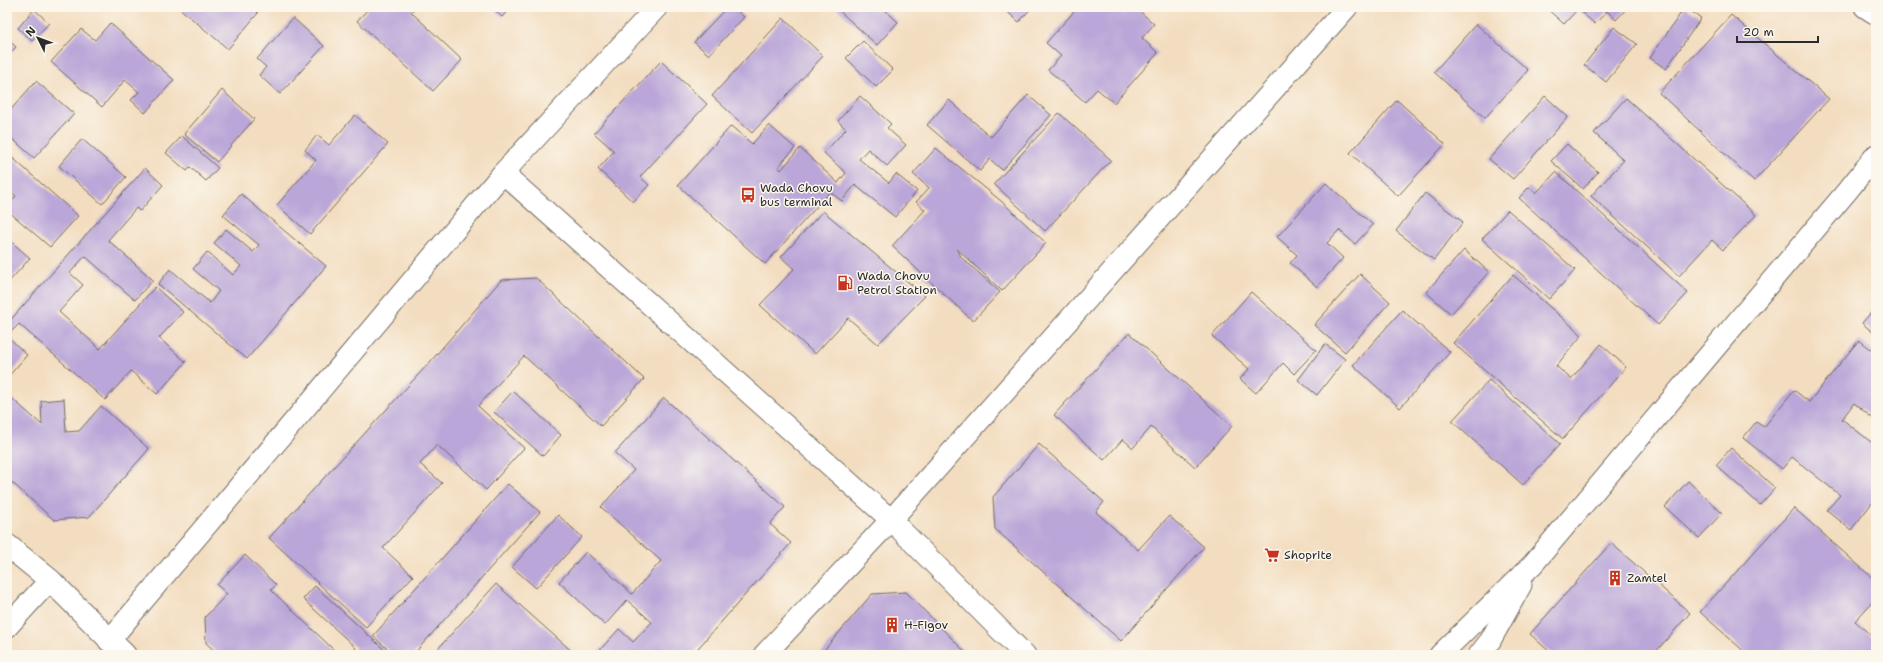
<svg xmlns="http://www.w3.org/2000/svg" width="1883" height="662" font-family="'Shantell Sans',sans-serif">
  <rect width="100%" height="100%" fill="#fbf7ec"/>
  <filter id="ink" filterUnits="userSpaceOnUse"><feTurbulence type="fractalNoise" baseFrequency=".025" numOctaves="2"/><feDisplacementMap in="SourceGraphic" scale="8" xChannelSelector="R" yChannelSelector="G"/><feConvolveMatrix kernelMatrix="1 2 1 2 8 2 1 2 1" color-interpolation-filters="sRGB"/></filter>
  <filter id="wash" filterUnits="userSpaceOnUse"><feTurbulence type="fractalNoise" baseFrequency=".012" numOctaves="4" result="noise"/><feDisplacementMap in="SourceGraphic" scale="16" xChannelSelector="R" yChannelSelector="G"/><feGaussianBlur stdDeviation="0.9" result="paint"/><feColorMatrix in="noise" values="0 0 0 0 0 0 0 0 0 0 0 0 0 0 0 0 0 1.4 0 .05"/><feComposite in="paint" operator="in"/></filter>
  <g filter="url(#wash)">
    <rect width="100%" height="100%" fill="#f3ddc0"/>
    <g id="blocks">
      <g fill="#baa6d8">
        <polygon points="178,7 251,7 258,13 228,49"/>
        <polygon points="370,7 416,7 411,12 462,60 433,91 357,21"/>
        <polygon points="491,7 511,7 502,17"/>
        <polygon points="727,7 733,7 744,17 709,55 694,42"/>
        <polygon points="835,7 888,7 885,10 898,22 877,45"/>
        <polygon points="1002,7 1032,7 1019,22"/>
        <polygon points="1078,7 1135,7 1154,24 1142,38 1158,53 1114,103 1097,89 1085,102 1048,70 1061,56 1046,43"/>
        <polygon points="1545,7 1628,7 1616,20 1607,11 1595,24 1578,9 1564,24"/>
        <polygon points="1685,7 1701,18 1666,69 1650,58"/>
        <polygon points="34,9 49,23 32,41 18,28"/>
        <polygon points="1731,15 1829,99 1754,181 1659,93"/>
        <polygon points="293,18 324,46 280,94 259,75 266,67 257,59"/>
        <polygon points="783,18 823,56 752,133 712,96"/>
        <polygon points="110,23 174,80 145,113 131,100 139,92 125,80 102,107 51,62 81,29 95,40"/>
        <polygon points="1476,24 1528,70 1485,118 1434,72"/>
        <polygon points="1614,27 1637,44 1606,82 1584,65"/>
        <polygon points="7,38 16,47 7,57"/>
        <polygon points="863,41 893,70 876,87 846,58"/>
        <polygon points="661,61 707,104 640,177 649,185 633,202 598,169 614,151 594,133"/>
        <polygon points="36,81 74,114 34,158 7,134 7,114"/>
        <polygon points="222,90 254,119 217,162 184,134"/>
        <polygon points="1028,95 1051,115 1002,170 990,159 980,171 927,125 949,100 991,137"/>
        <polygon points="860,96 891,124 887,128 906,145 887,166 868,149 859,159 889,183 896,174 917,191 895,217 855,185 842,201 830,192 765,264 678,185 731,126 752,144 769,125 795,148 778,167 781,170 800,148 838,183 846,173 824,153 846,129 838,121"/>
        <polygon points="1545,96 1568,117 1513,179 1489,159"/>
        <polygon points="1626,98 1756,215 1723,250 1712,240 1679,276 1591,196 1624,160 1594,133"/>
        <polygon points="1397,100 1445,144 1398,196 1350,153"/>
        <polygon points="1059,113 1111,160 1045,231 994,184"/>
        <polygon points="355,115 388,144 310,234 277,205 316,160 305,150 317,135 329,145"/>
        <polygon points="182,136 218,168 206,181 190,167 187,171 166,153"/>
        <polygon points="82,139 126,177 102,204 59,166"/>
        <polygon points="1567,144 1598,172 1583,189 1551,161"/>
        <polygon points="936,148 1001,201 1046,243 1002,291 957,249 961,257 1000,292 973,321 892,246 925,210 916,202 929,188 913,174"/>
        <polygon points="7,153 78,216 50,247 7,210 7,206 16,196 7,189"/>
        <polygon points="145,168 163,185 140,211 136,208 108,240 153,280 135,300 85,256 70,273 83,285 59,312 100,349 155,287 183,312 159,338 186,362 157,394 131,371 105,400 19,324 7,336 27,355 7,378 7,324"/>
        <polygon points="1556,172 1688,293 1658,325 1519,198 1529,187 1536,193"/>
        <polygon points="1326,183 1373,225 1355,244 1339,230 1327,243 1343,258 1317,287 1290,263 1297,255 1277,237"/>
        <polygon points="1425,193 1463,222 1434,260 1396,231"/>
        <polygon points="241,194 326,266 247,359 158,284 170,269 210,303 219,291 193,269 207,252 233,275 241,266 214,243 226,229 253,252 259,245 223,215"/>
        <polygon points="1508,210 1575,270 1549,299 1482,239"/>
        <polygon points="823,211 925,296 878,344 848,318 815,354 760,305 794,269 781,257"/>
        <polygon points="7,238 30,258 7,284"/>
        <polygon points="1464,250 1489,272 1451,314 1426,292"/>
        <polygon points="1360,274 1390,302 1345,352 1314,325"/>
        <polygon points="1513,275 1582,335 1556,366 1571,379 1601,344 1626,367 1563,439 1453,343"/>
        <polygon points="536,278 644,379 601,426 524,356 478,406 524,448 486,490 437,445 420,464 442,483 383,548 413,576 366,627 269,538 430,362 501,280"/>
        <polygon points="1251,292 1316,350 1294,374 1283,363 1256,393 1240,379 1249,369 1212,336"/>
        <polygon points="1876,307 1876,335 1862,323"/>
        <polygon points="1402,310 1450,352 1400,408 1353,365"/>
        <polygon points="1129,333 1232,426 1195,467 1151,427 1133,448 1123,439 1104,460 1054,415"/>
        <polygon points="1859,340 1876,353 1876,421 1854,403 1842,419 1876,446 1876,498 1851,530 1827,510 1840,495 1792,457 1782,469 1743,438 1756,422 1764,427 1794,390 1809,402"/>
        <polygon points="1325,344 1345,359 1317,395 1298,380"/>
        <polygon points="1489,380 1560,444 1523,485 1452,421"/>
        <polygon points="513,391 561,435 543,456 494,412"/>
        <polygon points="7,394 42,425 41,401 64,399 66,432 79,431 101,406 149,449 89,517 54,520 7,478"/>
        <polygon points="664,398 785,507 770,524 791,543 692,655 600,655 597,653 619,629 633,642 652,622 627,600 605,625 559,582 586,552 632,594 661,561 601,507 634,470 615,453"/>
        <polygon points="1039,444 1104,502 1096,512 1138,550 1169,516 1204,547 1121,641 995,529 993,497"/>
        <polygon points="1731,448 1775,488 1760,505 1716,465"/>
        <polygon points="1688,481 1722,513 1699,538 1665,507"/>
        <polygon points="508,484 540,512 413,655 394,655 373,636"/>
        <polygon points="1794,508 1876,581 1876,598 1855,621 1876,640 1876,655 1748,655 1700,612"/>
        <polygon points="558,515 582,537 536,588 512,567"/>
        <polygon points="1611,543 1690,613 1653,655 1553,655 1530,634"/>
        <polygon points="245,555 276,585 271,590 333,649 328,655 308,654 307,655 219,655 206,643 205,617 227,594 217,585"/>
        <polygon points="496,584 521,606 576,655 440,655 436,651"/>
        <polygon points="315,586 390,655 350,655 356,648 303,599"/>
        <polygon points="906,592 968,655 820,655 872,594"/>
      </g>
    </g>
  </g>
  <g filter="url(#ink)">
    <use href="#blocks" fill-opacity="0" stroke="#71695f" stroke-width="1"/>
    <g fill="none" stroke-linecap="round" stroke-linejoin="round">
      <g stroke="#71695f" stroke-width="23">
        <g id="minor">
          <polyline points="1865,7 1876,14"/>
          <polyline points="503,173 891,520 1025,655"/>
          <polyline points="7,627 50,580"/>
          <polyline points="109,641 503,173 657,7"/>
          <polyline points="764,655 891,520 1347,7"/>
          <polyline points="1440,655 1533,564 1848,190 1876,155"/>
          <polyline points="1479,655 1490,641 1521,585"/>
        </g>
      </g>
      <g stroke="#71695f" stroke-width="24">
        <polyline id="secondary" points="7,545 50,580 125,655"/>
      </g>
      <use href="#minor" stroke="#fff" stroke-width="21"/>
      <use href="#secondary" stroke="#fff" stroke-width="22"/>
    </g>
  </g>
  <defs>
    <g id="bus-bare" transform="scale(1.2)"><path d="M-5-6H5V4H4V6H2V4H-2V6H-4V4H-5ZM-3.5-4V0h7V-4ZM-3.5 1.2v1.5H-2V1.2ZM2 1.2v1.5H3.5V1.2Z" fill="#c8321e" stroke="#fbf7ec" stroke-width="2.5" paint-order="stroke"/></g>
    <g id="fuel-bare" transform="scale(1.2)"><path d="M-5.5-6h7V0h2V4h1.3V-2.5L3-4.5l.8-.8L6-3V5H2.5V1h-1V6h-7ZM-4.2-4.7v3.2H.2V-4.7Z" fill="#c8321e" stroke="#fbf7ec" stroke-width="2.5" paint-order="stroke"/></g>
    <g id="supermarket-bare" transform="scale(1.2)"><path d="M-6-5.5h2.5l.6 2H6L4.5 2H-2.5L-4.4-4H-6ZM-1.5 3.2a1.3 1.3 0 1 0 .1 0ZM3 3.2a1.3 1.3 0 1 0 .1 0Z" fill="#c8321e" stroke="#fbf7ec" stroke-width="2.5" paint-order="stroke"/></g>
    <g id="building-bare" transform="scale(1.2)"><path d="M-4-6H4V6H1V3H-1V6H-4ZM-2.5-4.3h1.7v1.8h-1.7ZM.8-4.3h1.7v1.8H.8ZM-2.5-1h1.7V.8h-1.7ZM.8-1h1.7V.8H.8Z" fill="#c8321e" stroke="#fbf7ec" stroke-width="2.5" paint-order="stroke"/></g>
  </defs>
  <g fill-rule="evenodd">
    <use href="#bus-bare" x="748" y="195"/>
    <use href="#fuel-bare" x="845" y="283"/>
    <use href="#supermarket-bare" x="1272" y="555"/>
    <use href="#building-bare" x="1615" y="578"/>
    <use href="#building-bare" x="892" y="625"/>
  </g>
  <g text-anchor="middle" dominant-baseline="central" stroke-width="3" stroke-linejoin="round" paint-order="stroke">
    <g font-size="12" fill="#2b2b2b" stroke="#fbf7ec" text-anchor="start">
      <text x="760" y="188">Wada Chovu<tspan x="760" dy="14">bus terminal</tspan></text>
      <text x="857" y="276">Wada Chovu<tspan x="857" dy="14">Petrol Station</tspan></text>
      <text x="1284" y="555">Shoprite</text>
      <text x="1627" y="578">Zamtel</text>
      <text x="904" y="625">H-Figov</text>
    </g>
  </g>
  <rect width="1883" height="662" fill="none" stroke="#fbf7ec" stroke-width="24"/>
  <g transform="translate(38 38) rotate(312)" stroke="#fbf7ec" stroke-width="3" paint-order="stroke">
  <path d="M0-3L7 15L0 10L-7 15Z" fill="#2b2b2b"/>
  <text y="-6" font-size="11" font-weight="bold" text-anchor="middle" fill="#2b2b2b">N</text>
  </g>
  <path d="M1737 36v6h81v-6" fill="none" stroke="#2b2b2b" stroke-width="2"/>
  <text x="1743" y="36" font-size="12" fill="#2b2b2b" stroke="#fbf7ec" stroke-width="3" paint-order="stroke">20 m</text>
</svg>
